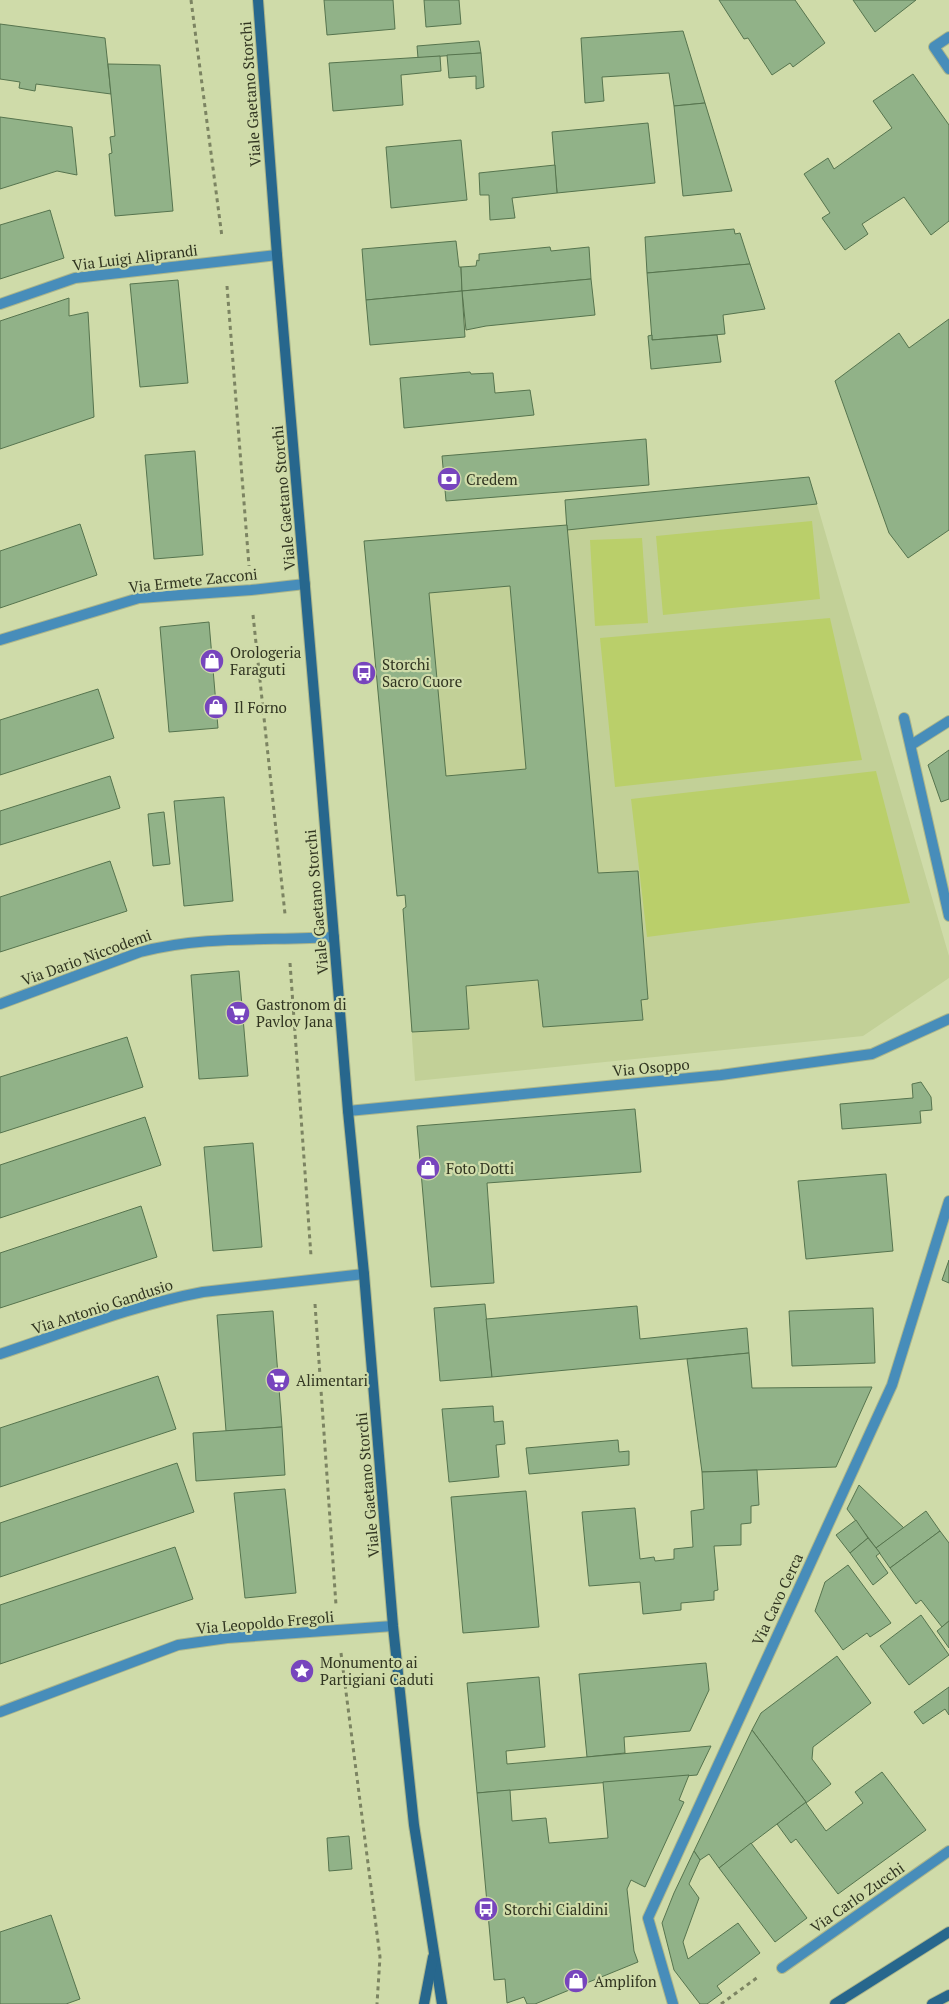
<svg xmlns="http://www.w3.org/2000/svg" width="949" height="2004" font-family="'PT Serif',serif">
  <rect width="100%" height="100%" fill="#cfdba9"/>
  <polygon fill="#c2d097" points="809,477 949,956 949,978 863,1036 415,1081 403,909 406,907 405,895 397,896 364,541 566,525 565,500"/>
  <g fill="#bacf6a">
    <polygon points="812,521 820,599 663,615 656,536"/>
    <polygon points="642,538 648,623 595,626 590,540"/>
    <polygon points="830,618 862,760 615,787 600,638"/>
    <polygon points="876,771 910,903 647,937 631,799"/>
  </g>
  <g fill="#91b288" stroke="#56744e" fill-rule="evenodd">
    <polygon points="324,0 393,0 395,29 327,35"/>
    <polygon points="424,0 459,0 461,24 426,27"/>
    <polygon points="719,0 795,0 825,43 793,67 790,63 772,75 748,38 744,39"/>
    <polygon points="853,0 916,0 875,32"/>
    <polygon points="0,24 105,38 111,94 36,84 35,91 19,88 20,82 0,79"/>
    <polygon points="683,31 705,103 674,106 669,73 602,77 604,101 585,103 581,38"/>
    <polygon points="479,41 481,53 418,58 417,46"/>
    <polygon points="481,53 484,87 476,89 476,76 449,78 447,55"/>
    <polygon points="440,56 441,71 401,75 403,105 333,111 329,63"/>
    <polygon points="108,64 160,65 173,211 115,216 109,154 112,153 110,137 115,136"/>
    <polygon points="913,74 949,125 949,221 931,235 904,197 862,224 868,234 845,250 822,218 830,213 804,174 828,158 834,169 892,128 873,101"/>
    <polygon points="705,103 732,191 683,196 674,106"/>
    <polygon points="0,117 72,127 77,175 57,171 0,189"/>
    <polygon points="648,123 655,183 557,193 552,132"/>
    <polygon points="461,140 467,200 391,208 386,147"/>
    <polygon points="555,165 557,193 512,198 515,218 490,220 489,195 480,195 479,173"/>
    <polygon points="50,210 64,258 0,279 0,225"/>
    <polygon points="734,229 735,234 740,233 750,264 647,273 645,237"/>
    <polygon points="456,241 459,267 461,267 462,291 366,300 362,249"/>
    <polygon points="550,247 551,251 589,247 591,279 462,291 461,267 476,266 477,260 479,261 479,254"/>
    <polygon points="750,264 765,309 723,315 725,334 652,340 647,273"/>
    <polygon points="591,279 595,315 486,326 466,330 462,291"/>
    <polygon points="178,280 188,383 140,387 130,284"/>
    <polygon points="462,291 465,337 370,345 366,300"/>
    <polygon points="69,298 69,316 88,312 94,417 0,449 0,321"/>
    <polygon points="949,319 949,530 908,558 889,533 835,381 899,333 909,348"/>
    <polygon points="652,335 652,340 717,335 721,362 651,369 648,336"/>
    <polygon points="470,372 471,374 493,373 495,393 530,390 534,415 404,428 400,378"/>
    <polygon points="646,439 649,485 446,501 442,456"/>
    <polygon points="195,451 203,555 154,559 145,455"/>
    <polygon points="809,477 817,504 567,530 565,500"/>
    <polygon points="80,524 97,575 0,608 0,551"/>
    <path d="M567,525L598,873L638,871L648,999L641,1000L643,1020L543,1027L538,980L466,986L469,1029L412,1032L403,909L406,907L405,895L397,896L364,541ZM510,586L526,769L446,776L429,593Z"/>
    <polygon points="209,622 218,728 169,732 160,627"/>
    <polygon points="98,689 114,738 0,775 0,720"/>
    <polygon points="949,750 949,799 941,802 928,765"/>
    <polygon points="110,776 120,808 0,845 0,811"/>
    <polygon points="224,797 233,901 184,906 174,801"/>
    <polygon points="164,812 170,864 153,866 148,814"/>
    <polygon points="110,861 127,911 0,952 0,897"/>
    <polygon points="239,971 248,1076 199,1079 191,975"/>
    <polygon points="127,1037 143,1087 0,1133 0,1077"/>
    <polygon points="921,1082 931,1097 932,1110 920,1111 921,1123 842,1129 840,1104 913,1098 912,1084"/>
    <polygon points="635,1109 641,1172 487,1183 494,1283 431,1287 417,1126"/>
    <polygon points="145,1117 161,1165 0,1218 0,1165"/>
    <polygon points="253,1143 262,1247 213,1251 204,1147"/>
    <polygon points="886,1174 893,1251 806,1259 798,1181"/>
    <polygon points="141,1206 157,1257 0,1308 0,1253"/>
    <polygon points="949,1260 949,1283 942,1280"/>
    <polygon points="485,1304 492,1377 440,1381 434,1308"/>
    <polygon points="637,1306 640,1339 747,1328 749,1353 492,1377 486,1319"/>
    <polygon points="873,1308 875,1363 792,1366 789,1311"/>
    <polygon points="273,1311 282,1427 226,1431 217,1315"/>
    <polygon points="749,1353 752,1388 872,1387 836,1467 702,1472 687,1359"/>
    <polygon points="158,1376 176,1429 0,1487 0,1428"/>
    <polygon points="493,1406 494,1422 503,1421 505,1444 496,1445 499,1477 449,1482 442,1409"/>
    <polygon points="282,1427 285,1475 196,1481 193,1433"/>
    <polygon points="618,1440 619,1452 629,1451 629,1465 529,1474 526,1448"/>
    <polygon points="177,1463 194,1512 0,1577 0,1523"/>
    <polygon points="757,1470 759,1505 751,1506 751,1523 741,1524 741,1545 714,1546 718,1590 714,1591 714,1600 681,1603 681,1610 643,1614 640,1582 589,1586 582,1512 635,1508 640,1559 654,1557 655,1561 674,1559 674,1549 693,1547 691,1511 704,1509 702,1472"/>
    <polygon points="859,1485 904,1528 876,1548 847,1509"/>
    <polygon points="285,1489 296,1593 245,1598 234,1493"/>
    <polygon points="526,1491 539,1627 463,1633 451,1497"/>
    <polygon points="926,1511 940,1531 890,1568 876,1548"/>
    <polygon points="856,1520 868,1538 850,1553 836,1535"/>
    <polygon points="940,1531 949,1543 949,1621 942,1627 921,1600 916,1604 890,1568"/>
    <polygon points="868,1538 880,1553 876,1556 888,1573 873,1585 850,1553"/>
    <polygon points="175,1547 193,1599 0,1664 0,1605"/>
    <polygon points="848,1565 891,1623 870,1637 867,1633 843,1650 815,1611 825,1582"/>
    <polygon points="921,1615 949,1655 909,1685 880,1646"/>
    <polygon points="949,1621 949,1648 937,1631"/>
    <polygon points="837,1656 871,1703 813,1747 812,1759 831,1784 806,1803 826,1831 863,1803 855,1792 882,1772 926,1830 838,1894 796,1839 791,1843 777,1824 806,1802 752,1730 761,1713"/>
    <polygon points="706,1663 709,1690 690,1731 624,1737 625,1753 587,1757 579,1674"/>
    <polygon points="539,1677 545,1747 506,1751 507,1764 711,1746 697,1775 477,1793 467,1683"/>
    <polygon points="949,1687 949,1715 945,1709 923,1724 914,1712"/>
    <polygon points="752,1730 806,1802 719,1868 709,1854 700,1860 694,1851"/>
    <polygon points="689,1775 679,1800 684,1802 645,1887 631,1880 627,1889 634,1951 638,1962 535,2004 527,2004 524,1997 507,2003 505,1979 494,1980 477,1793 510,1790 512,1821 546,1818 549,1843 608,1838 603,1782"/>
    <polygon points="349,1836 352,1869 329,1871 327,1838"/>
    <polygon points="751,1843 807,1918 775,1942 719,1868"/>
    <polygon points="694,1851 700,1860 689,1884 699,1898 683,1942 688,1959 738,1923 760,1953 717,1986 722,1993 707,2004 700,2004 674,1970 662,1923 674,1893"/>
    <polygon points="51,1915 80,1999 66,2004 0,2004 0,1932"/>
  </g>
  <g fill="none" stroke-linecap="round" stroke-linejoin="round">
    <g stroke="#acb68b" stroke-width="12">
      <polyline id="lane" points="949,37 934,47 949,69"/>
    </g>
    <g stroke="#acb68b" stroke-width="12">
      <g id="street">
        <polyline points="0,304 75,278 277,255"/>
        <polyline points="0,640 139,598 251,590 305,584"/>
        <polyline points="904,718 949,916"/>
        <polyline points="911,745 949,721"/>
        <path d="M0,1004L140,952C203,935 270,941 334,937"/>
        <polyline points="348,1111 721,1075 872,1054 949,1019"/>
        <path d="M0,1354C67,1332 133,1305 203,1292L364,1274"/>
        <polyline points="0,1712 178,1645 227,1638 393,1626"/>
        <polyline points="782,1968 949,1851"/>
        <polyline points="673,2004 648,1918 892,1385 949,1201"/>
      </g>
    </g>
    <g stroke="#acb68b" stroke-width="12">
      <g id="secondary">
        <polyline points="258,0 277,255 318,741 348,1111 364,1274 393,1626 414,1825 442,2004"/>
        <polyline points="424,2004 433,1957"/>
        <polyline points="835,2004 949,1932"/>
        <polyline points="932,2004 949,1995"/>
      </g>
    </g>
    <g stroke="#7c8462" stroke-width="3" stroke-dasharray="4 4" stroke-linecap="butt">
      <polyline points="191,0 222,237"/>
      <polyline points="227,286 249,566"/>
      <polyline points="253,615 285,914"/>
      <polyline points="290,963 311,1256"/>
      <polyline points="315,1304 336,1605"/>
      <polyline points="341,1653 380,1957 377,2004"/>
      <polyline points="721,2004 758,1977"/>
    </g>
    <use href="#lane" stroke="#478dba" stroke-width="10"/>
    <use href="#street" stroke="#478dba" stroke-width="10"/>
    <use href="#secondary" stroke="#27678d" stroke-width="10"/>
  </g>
  <defs>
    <g id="bank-disc" transform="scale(1.25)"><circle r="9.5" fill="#7745bd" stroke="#cfdba9"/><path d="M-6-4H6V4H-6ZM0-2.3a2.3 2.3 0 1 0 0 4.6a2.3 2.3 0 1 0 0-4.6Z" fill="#fff"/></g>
    <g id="shop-disc" transform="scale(1.25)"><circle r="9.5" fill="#7745bd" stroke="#cfdba9"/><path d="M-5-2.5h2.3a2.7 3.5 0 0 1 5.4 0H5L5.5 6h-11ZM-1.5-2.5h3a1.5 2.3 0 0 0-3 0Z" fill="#fff"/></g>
    <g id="bus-disc" transform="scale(1.25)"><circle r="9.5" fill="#7745bd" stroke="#cfdba9"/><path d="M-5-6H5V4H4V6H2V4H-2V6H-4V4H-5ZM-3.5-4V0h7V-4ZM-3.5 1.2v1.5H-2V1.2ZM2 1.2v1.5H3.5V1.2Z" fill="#fff"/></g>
    <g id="supermarket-disc" transform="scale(1.25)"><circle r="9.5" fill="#7745bd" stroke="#cfdba9"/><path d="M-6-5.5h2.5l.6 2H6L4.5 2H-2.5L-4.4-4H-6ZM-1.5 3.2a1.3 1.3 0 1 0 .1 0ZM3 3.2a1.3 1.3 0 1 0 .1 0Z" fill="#fff"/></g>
    <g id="sight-disc" transform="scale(1.25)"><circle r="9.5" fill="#7745bd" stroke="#cfdba9"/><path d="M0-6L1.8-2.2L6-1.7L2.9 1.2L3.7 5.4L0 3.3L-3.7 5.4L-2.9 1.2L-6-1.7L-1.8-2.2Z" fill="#fff"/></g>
  </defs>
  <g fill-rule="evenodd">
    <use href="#bank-disc" x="449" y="479"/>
    <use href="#shop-disc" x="212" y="661"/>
    <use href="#bus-disc" x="364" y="673"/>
    <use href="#shop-disc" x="216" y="707"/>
    <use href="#supermarket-disc" x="238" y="1013"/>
    <use href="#shop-disc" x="428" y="1168"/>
    <use href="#supermarket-disc" x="278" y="1380"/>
    <use href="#sight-disc" x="302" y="1671"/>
    <use href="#bus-disc" x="486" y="1909"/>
    <use href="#shop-disc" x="576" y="1981"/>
  </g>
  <g text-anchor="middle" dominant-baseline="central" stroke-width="4.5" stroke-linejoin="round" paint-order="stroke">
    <g font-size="15" fill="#313521" stroke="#cfdba9">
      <text transform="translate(250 94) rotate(-94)">Viale Gaetano Storchi</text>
      <text transform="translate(135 257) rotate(-7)">Via Luigi Aliprandi</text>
      <text transform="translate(283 498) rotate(-95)">Viale Gaetano Storchi</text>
      <text transform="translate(193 580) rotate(-6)">Via Ermete Zacconi</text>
      <text transform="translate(316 902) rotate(-95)">Viale Gaetano Storchi</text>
      <text transform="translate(86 957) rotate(-20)">Via Dario Niccodemi</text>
      <text transform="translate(651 1067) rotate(-5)">Via Osoppo</text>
      <text transform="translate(102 1306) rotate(-18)">Via Antonio Gandusio</text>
      <text transform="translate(367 1485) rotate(-95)">Viale Gaetano Storchi</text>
      <text transform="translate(777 1599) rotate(-65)">Via Cavo Cerca</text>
      <text transform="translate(265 1622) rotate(-5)">Via Leopoldo Fregoli</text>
      <text transform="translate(857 1897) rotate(-35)">Via Carlo Zucchi</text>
    </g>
    <g font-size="15" fill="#313521" stroke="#cfdba9" text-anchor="start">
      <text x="466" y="479">Credem</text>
      <text x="230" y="652">Orologeria<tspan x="230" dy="17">Faraguti</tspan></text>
      <text x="382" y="664">Storchi<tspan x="382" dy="17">Sacro Cuore</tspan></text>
      <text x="234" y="707">Il Forno</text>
      <text x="256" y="1004">Gastronom di<tspan x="256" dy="17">Pavlov Jana</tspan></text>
      <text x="446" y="1168">Foto Dotti</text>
      <text x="296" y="1380">Alimentari</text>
      <text x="320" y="1662">Monumento ai<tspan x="320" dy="17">Partigiani Caduti</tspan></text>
      <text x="504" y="1909">Storchi Cialdini</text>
      <text x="594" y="1981">Amplifon</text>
    </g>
  </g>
</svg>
